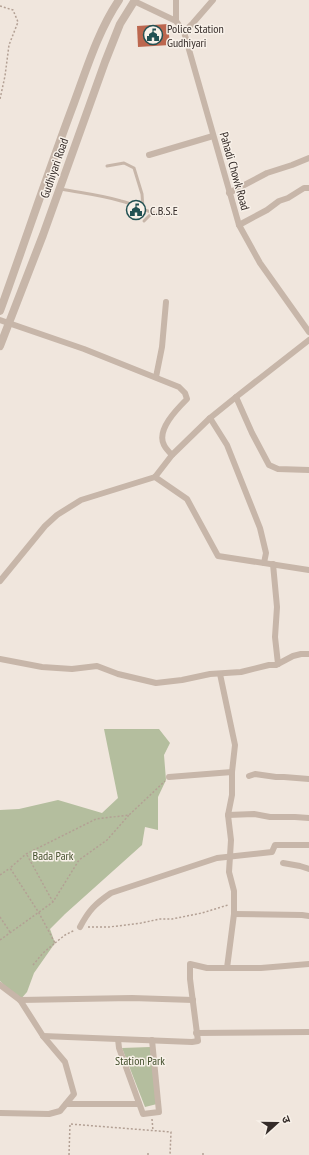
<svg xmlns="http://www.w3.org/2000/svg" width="309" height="1155" font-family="'PT Sans Narrow','Noto Sans Devanagari',sans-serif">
  <rect width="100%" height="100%" fill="#f0e6dd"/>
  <g fill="#b4be9e">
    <polygon points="104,729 159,729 170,743 164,755 166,780 158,797 158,830 145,827 142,845 65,914 50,929 55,943 34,973 27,992 20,1000 0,981 0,810 19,809 58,800 102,813 118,798"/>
    <polygon points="150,1047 157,1104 145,1107 122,1048"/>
  </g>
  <polygon fill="#bc674f" points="168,24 170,45 138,47 137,26"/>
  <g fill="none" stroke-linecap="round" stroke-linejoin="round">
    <g stroke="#b3a094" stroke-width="1.5" stroke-dasharray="2 2" stroke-linecap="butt">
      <polyline points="0,6 13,10 18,22 9,45 5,76 0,99"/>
      <polyline points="27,855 53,902"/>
      <polyline points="0,875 10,868"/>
      <polyline points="0,917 10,932"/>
      <polyline points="88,927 109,927 141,923 160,919 172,919 202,913 228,905"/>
      <polyline points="0,940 53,902 79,860 107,840 129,815"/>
      <polyline points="55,943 65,935 75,930"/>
      <polyline points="33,965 43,953 55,943 39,913 10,868 26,854 96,819 129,815 165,781"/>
      <polyline points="152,1119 153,1131"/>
      <polyline points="69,1155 70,1124 171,1132 170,1155"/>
      <polyline points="148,1155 148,1151"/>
      <polyline points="203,1155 203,1152"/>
    </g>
    <g stroke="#c7b6a9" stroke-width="3">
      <polyline points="107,166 124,163 134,168 142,194 143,208"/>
      <path d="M61,189C81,193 101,195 121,201C136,204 147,213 162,215"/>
      <polyline points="144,221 151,214"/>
    </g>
    <g stroke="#c7b6a9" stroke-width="6">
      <polyline points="176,0 176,21 184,32 239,225 260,263 309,332"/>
      <polyline points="134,1 176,21"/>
      <polyline points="184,32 193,23 213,0"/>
      <polyline points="149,155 213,136"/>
      <polyline points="229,193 267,173 292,165 309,158"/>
      <polyline points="239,225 267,210 279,201 288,198 304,188 309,188"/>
      <path d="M0,320L84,349L179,387L185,393L187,399C177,409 156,430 164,445C166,449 169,452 172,455"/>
      <polyline points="156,377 162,347 166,302"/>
      <polyline points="236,397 252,433 269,465 278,469 309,470"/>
      <polyline points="210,418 227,445 260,528 266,553 264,563"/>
      <polyline points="155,477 187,499 218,556 309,570"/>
      <polyline points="273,564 277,607 275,637 278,664"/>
      <polyline points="0,581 45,526 57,515 81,500 155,477 172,455 210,418 236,397 309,340"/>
      <polyline points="0,659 42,667 72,669 97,666 118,674 156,683 182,680 210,674 241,672 269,665 276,665 293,656 301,654 309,654"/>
      <polyline points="220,674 235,745 232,772 232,795 228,815 231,840 229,872 234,891 234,914 227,968"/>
      <polyline points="249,776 255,774 276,777 284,777 309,779"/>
      <polyline points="169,777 232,772"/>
      <polyline points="228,815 254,814 270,817 295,817 309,818"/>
      <polyline points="283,863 300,866 309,869"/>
      <polyline points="234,914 302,915 309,916"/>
      <path d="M80,927C89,910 95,904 111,893L217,858L272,852L275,845H309"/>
      <polyline points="0,985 20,1000 43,1036 65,1062 74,1094 60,1111 49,1114 0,1113"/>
      <polyline points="20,1000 132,998 193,1000"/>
      <polyline points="196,1033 309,1032"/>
      <polyline points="43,1036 192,1042 198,1041 190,979 190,964 207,968 261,968 309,964"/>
      <polyline points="118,1039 119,1048 143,1114 159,1112 152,1040"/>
      <polyline points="66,1104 139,1104"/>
    </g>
    <g stroke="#c7b6a9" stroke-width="8">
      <path d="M0,311C25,242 48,172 74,103C87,68 98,31 119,0"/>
      <polyline points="0,346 43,235 105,62 120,24 135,0"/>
    </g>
  </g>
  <defs>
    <g id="civic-ring" transform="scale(1)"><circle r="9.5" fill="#f8f1e9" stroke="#225153" stroke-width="1.5"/><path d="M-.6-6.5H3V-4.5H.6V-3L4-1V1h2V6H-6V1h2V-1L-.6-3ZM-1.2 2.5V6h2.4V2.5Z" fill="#225153"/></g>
  </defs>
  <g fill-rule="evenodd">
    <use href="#civic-ring" x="153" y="35"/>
    <use href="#civic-ring" x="136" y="210"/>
  </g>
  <g text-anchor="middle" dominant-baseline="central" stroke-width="3" stroke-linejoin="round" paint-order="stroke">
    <g font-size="12" fill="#352c29" stroke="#f8f1e9" text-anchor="start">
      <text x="167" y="28">Police Station<tspan x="167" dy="14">Gudhiyari</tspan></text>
      <text x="150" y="210">C.B.S.E</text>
    </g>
    <g font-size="12" fill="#352c29" stroke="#f8f1e9">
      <text transform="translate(54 168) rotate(-71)">Gudhiyari Road</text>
      <text transform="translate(235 171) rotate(74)">Pahadi Chowk Road</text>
    </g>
    <g font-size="12" fill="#45512e" stroke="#f8f1e9">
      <text x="53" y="855">Bada Park</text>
      <text x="140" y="1060">Station Park</text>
    </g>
  </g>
  <g transform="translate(277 1123) rotate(69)" stroke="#f8f1e9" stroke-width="3" paint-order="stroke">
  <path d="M0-3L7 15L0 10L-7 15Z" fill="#352c29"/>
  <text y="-6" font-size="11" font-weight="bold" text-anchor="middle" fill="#352c29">उ</text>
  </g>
</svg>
